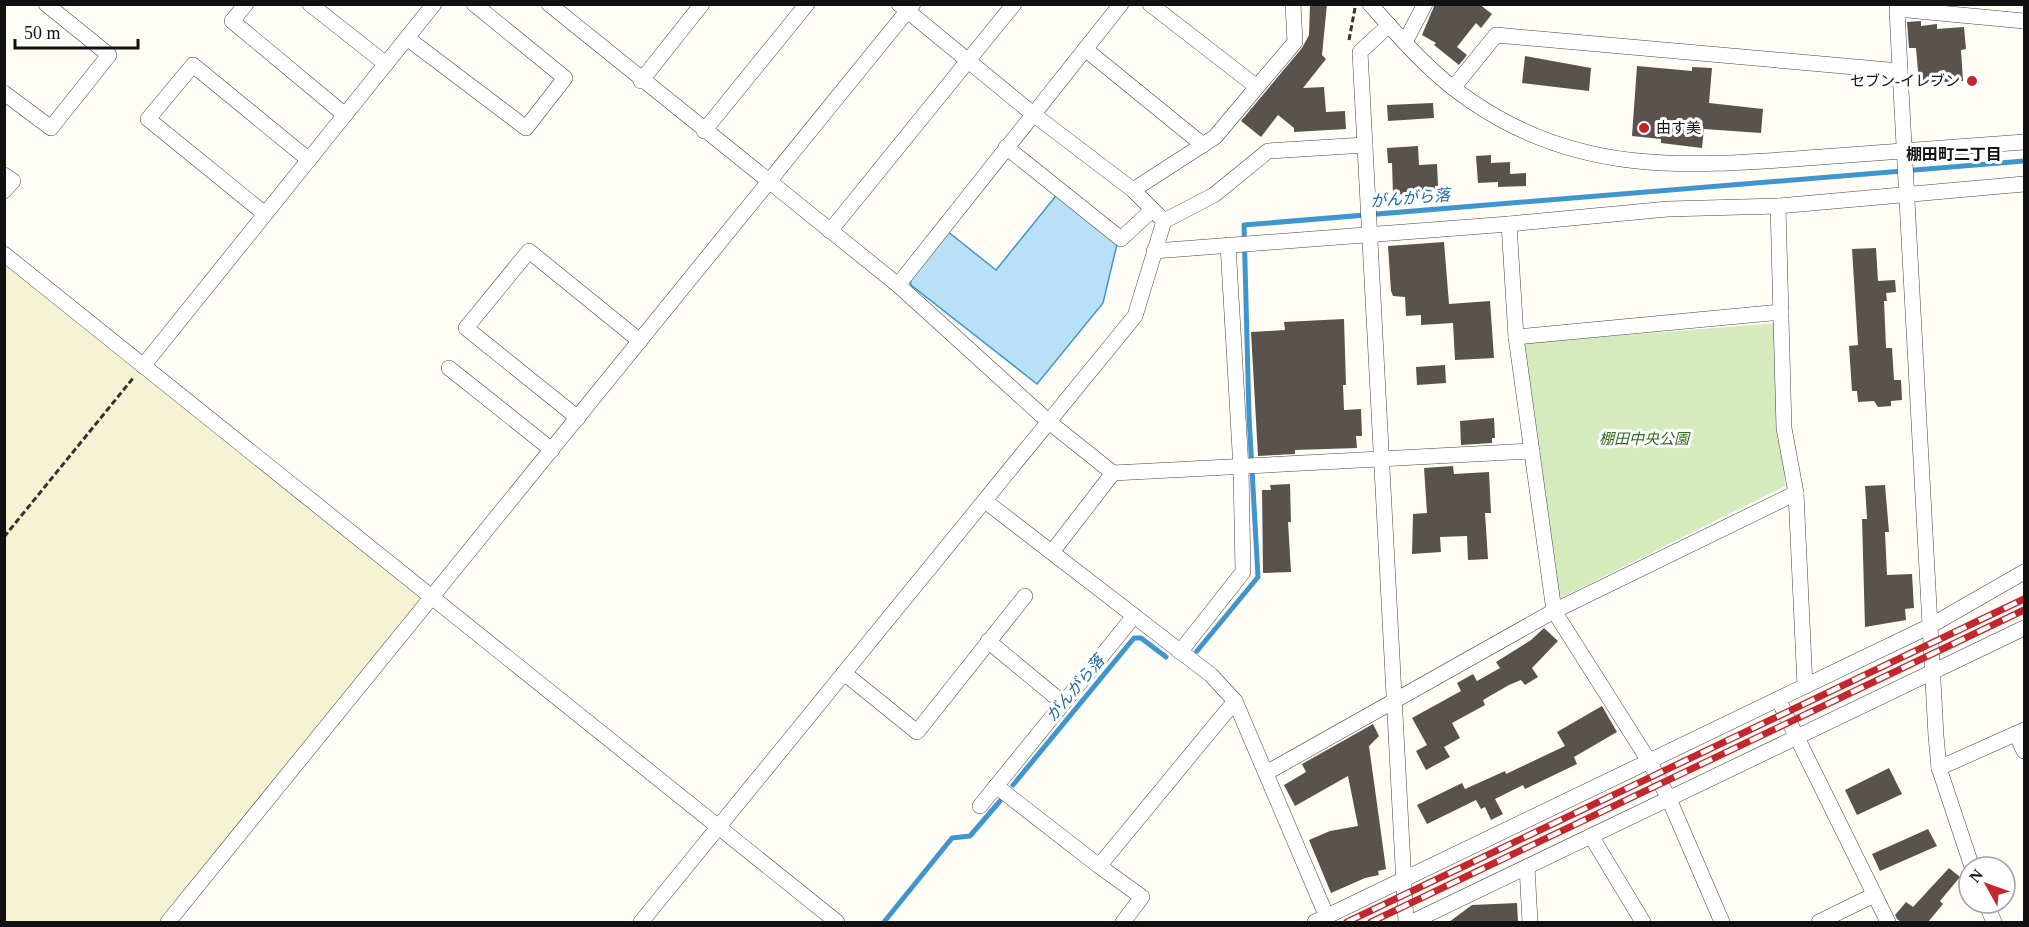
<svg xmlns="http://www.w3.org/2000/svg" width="2029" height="927" font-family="'Times New Roman','Noto Sans JP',serif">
  <rect width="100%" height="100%" fill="#fffdf5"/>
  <polygon fill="#f6f3d4" points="4,256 424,596 160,922 5,922"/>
  <polygon fill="#d5ebbd" points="1777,323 1785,486 1559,599 1524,343"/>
  <polygon fill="#b9e0f7" stroke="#3f96cf" stroke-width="1.5" points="1059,192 1118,240 1103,303 1037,384 911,285 910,278 947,231 996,270"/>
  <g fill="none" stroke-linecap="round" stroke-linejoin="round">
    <g stroke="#3f96cf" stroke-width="5">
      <polyline points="1197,651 1258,577 1249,416 1244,225 2024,161"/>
      <polyline points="1013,785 1134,638 1141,638 1166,657"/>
      <polyline points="884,922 952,838 970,836 1000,801"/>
    </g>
  </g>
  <g fill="#5a524d">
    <polygon points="1310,4 1327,4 1322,55 1326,59 1303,88 1324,87 1326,112 1345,111 1346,129 1294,132 1294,128 1278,115 1261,137 1241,121 1302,48 1309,35"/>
    <polygon points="1435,4 1479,4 1492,14 1481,28 1476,23 1457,47 1467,55 1459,65 1434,45 1436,43 1422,35"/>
    <polygon points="1921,21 1921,26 1937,24 1937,29 1964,27 1966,49 1961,50 1963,81 1919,83 1916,48 1909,48 1907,22"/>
    <polygon points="1525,56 1591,68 1589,91 1522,83"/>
    <polygon points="1637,66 1692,71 1692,67 1712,68 1709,103 1763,109 1761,133 1704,129 1702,148 1661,143 1661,139 1632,136"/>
    <polygon points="1433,103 1434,118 1388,121 1387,105"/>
    <polygon points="1418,146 1419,165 1437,164 1438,186 1435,186 1435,191 1393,195 1392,163 1388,163 1387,148"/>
    <polygon points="1491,155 1491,163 1510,162 1510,174 1526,173 1526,186 1498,187 1498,182 1478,183 1476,156"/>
    <polygon points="1444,242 1449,304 1490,301 1494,358 1455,360 1453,323 1421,325 1421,315 1406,316 1405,297 1393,296 1391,291 1388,246"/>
    <polygon points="1876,248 1878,281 1895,280 1896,292 1886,293 1887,301 1884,301 1886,348 1892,348 1894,380 1901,380 1902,400 1891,401 1891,406 1878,407 1874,401 1858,402 1857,391 1852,391 1849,346 1858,345 1852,249"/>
    <polygon points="1344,319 1346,385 1343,385 1344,410 1361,409 1362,436 1356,436 1357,448 1295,450 1295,454 1258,456 1251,332 1285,330 1284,322"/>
    <polygon points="1445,365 1446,383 1417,385 1416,367"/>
    <polygon points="1494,418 1495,438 1492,438 1492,443 1461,445 1460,421"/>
    <polygon points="1453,466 1454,474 1489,472 1491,513 1485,513 1488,559 1468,560 1467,536 1440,537 1441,552 1412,554 1413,514 1427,513 1424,468"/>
    <polygon points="1290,484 1291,522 1288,522 1291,572 1263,573 1262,490 1271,490 1270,485"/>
    <polygon points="1885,485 1889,532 1885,532 1887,575 1912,574 1914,608 1905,609 1906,620 1865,627 1862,519 1867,519 1865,486"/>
    <polygon points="1544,628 1558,641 1532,668 1538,677 1525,685 1521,680 1509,685 1483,700 1485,705 1452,723 1460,738 1444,747 1450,757 1426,770 1416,751 1427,745 1412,718 1461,691 1457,683 1473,674 1477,681 1500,668 1496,662 1531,640"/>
    <polygon points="1602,706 1617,732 1574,757 1577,764 1525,789 1523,785 1495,799 1503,814 1491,820 1485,807 1481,809 1476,800 1427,824 1417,805 1462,783 1465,789 1505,771 1506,774 1565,746 1557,732"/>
    <polygon points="1373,724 1379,736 1369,746 1386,869 1378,871 1379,875 1365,878 1331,893 1309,840 1330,831 1358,826 1348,776 1295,806 1284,785 1306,772 1302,764"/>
    <polygon points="1889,768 1902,794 1857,815 1845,790"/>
    <polygon points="1928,829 1937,846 1880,871 1872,854"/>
    <polygon points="1949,868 1960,877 1940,901 1943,904 1928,922 1901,922 1897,919 1895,915 1906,902 1913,907"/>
    <polygon points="1517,903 1518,922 1449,922 1472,905"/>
  </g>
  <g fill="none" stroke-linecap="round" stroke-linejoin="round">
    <g stroke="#444" stroke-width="16">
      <g id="minor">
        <polyline points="246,4 232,21 345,115"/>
        <polyline points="310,4 386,64"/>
        <polyline points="549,4 898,285 1049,422 1113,473 1532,451"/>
        <polyline points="899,4 1033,114 1133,190 1164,221"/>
        <path d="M1370,4C1402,40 1432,75 1471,101C1583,178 1694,166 1821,157C1889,152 1957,147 2024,142"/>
        <polyline points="1389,25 1360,52 1406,922"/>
        <polyline points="407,38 526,128 565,78 474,4"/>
        <polyline points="1405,42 1425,4"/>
        <polyline points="1085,49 1203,145"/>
        <polyline points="1900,71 1897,9 2024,21"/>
        <polyline points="641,81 702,4"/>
        <polyline points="1257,87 1295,42 1293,4"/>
        <polyline points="1453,88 1496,35 1900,71 1936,736 1939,768 1972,867"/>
        <polyline points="4,93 51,128 109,55 46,4"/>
        <polyline points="704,131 807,4"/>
        <polyline points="1006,147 1121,239 1152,210"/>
        <polyline points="4,175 13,181 4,191"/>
        <polyline points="1133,190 1215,137 1257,87 1150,4"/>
        <polyline points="1778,206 1784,428 1796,493 1805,686"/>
        <polyline points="265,214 148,119 193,65 309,160"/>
        <polyline points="1509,224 1516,337 1554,611 1649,761 1669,799 1722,922"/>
        <polyline points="830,231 1014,4"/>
        <polyline points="1154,251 1509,224 1668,209 1778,206 2024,184"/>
        <polyline points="4,254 837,922"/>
        <polyline points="898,285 1121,4"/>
        <polyline points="1516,337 1781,312"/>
        <polyline points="143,366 434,4"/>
        <polyline points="449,368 552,450"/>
        <polyline points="578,418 466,328 529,251 640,341"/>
        <polyline points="985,501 1211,675 1235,701 1327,917"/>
        <polyline points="1052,552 1113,473"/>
        <polyline points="988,641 1063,703"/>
        <polyline points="1180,652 1243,572 1241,468 1228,245"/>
        <polyline points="844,673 917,732 1025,596"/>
        <polyline points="1778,699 1888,922"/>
        <polyline points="2016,734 2024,751"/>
        <polyline points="1939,768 2024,730"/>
        <polyline points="1266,773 1554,611 1796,493"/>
        <polyline points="996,786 1099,866"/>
        <polyline points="980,806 1134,616"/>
        <polyline points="1591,836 1643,922"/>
        <polyline points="1527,867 1530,922"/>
        <polyline points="1986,903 1994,922"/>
        <polyline points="168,922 913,4"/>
        <polyline points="641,922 1135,316 1164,221 1214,195 1268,151 1365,145"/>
        <polyline points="1123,922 1142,897 1099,866 1235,701"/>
        <polyline points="1315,922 1930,626 2024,572"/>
        <polyline points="1412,922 2024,628"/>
        <polyline points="1819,922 1874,895"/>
      </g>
    </g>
    <g stroke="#333" stroke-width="3" stroke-dasharray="6 3" stroke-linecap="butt">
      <polyline points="1349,40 1355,8"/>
      <polyline points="4,537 134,377"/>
    </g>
    <use href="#minor" stroke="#fff" stroke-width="15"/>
    <g stroke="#c4262e" stroke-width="7">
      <g id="rail">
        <polyline points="1347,922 2024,599"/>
        <polyline points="1371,922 2024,610"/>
      </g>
    </g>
    <use href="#rail" stroke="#fff" stroke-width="4.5" stroke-dasharray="14" stroke-linecap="butt"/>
  </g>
  <g fill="#c4262e" stroke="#fff" stroke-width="2">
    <circle cx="1972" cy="81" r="6"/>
    <circle cx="1644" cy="128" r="6"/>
  </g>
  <g text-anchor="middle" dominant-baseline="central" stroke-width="6" stroke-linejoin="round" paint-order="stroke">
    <g font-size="15" fill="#111" stroke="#fff" text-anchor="end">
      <text x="1960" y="81">セブン-イレブン</text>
      <text x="1656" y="128" text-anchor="start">由す美</text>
    </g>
    <g font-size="15" font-style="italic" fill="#2f6b1f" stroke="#fff">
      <text x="1644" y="439">棚田中央公園</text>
    </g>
    <g font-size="16" font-weight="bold" fill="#111" stroke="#fff">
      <text x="1954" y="154">棚田町二丁目</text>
    </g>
    <g font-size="16" font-style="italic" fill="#1768a6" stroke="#fff">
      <text transform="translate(1410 198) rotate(-5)">がんがら落</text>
      <text transform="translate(1075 688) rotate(-50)">がんがら落</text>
    </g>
  </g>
  <rect width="2029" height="927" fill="none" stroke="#111111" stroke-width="12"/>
  <g transform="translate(1987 885) rotate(310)"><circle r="28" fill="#ffffff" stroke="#a0a0a0" stroke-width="1.5"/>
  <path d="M0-4.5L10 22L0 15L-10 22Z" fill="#c4262e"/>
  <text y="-9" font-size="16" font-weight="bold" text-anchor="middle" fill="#111111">N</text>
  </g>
  <path d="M15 39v9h123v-9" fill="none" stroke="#111111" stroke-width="3"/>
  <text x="24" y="39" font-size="18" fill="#111111" stroke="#ffffff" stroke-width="4.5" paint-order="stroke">50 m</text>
</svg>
